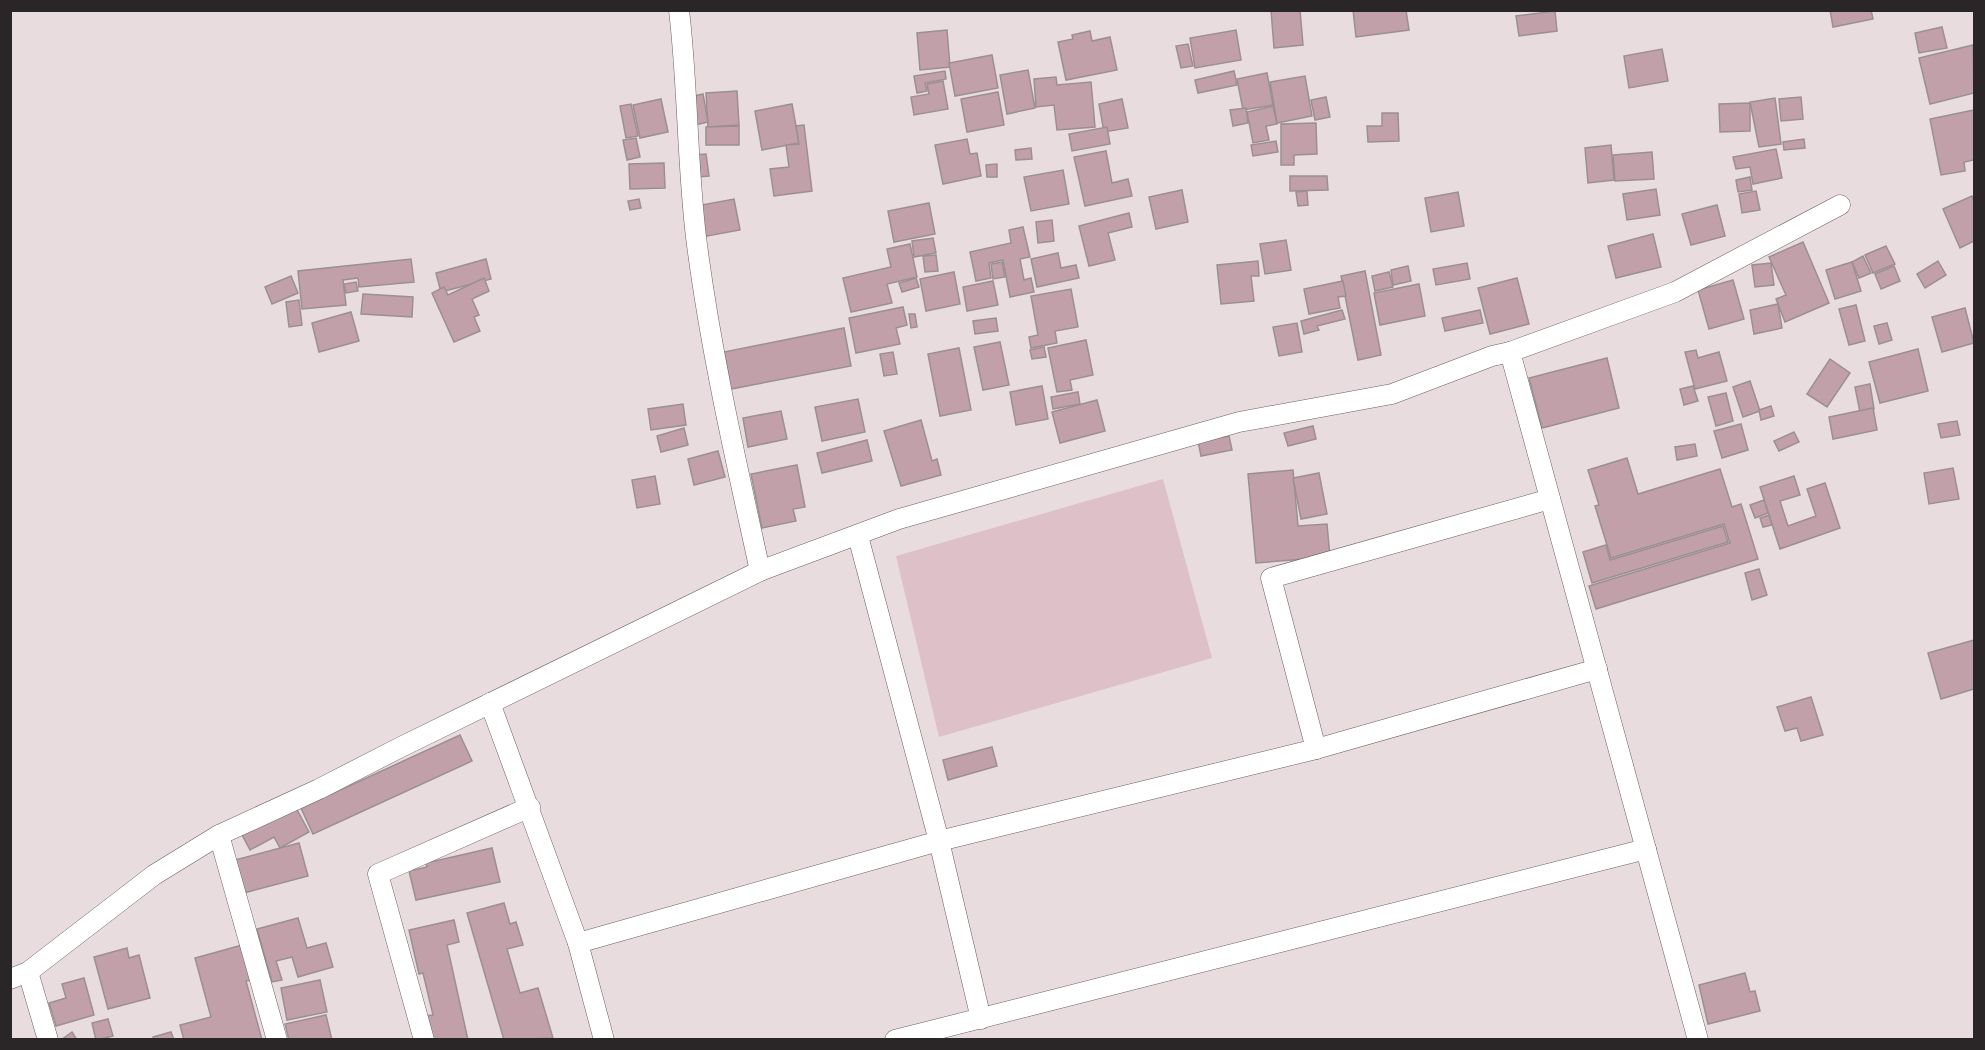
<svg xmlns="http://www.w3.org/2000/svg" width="1985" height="1050" font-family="Georgia,serif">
  <rect width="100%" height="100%" fill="#e9dcdf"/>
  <polygon fill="#dec0c9" points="1163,479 1212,658 939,737 896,556"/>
  <g fill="#c2a0aa" stroke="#9b8f92" stroke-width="1.5">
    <polygon points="1271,10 1300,10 1303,45 1274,48"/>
    <polygon points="1353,10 1406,10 1409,30 1356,37"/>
    <polygon points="1830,10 1871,10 1873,19 1833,27"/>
    <polygon points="1555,11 1557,31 1519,36 1516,16"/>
    <polygon points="1942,27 1947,48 1919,53 1915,33"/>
    <polygon points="947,30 950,67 920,70 917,33"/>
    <polygon points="1236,30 1241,60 1195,68 1190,38"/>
    <polygon points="1090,31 1092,41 1110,37 1117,70 1066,80 1058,42 1073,39 1072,35"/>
    <polygon points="1188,44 1193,66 1181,68 1176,46"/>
    <polygon points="1973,45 1974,93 1930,104 1919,58"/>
    <polygon points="1662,49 1668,81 1629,88 1624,56"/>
    <polygon points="992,55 998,88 955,96 949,63"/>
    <polygon points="1028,70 1035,108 1007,114 1000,75"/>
    <polygon points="945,71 946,79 925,83 927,91 917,93 914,76"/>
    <polygon points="1234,71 1237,85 1198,93 1195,80"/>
    <polygon points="1267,73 1273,105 1243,110 1237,79"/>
    <polygon points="1305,76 1312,116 1277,123 1270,82"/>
    <polygon points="1056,77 1057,85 1091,82 1095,127 1057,130 1054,105 1036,107 1034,79"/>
    <polygon points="943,81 948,109 914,115 911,97 929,94 927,84"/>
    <polygon points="737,91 739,125 708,127 706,93"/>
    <polygon points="998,92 1004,125 967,132 961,99"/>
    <polygon points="703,94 708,122 695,125 690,97"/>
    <polygon points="1326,97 1330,117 1315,120 1311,100"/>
    <polygon points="1801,97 1803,119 1781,121 1779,99"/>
    <polygon points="1775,98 1781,144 1759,147 1750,102"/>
    <polygon points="661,99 668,132 640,138 633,105"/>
    <polygon points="1122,99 1128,128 1104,132 1099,104"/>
    <polygon points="1750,103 1750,131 1720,132 1719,104"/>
    <polygon points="631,104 638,136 626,138 620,106"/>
    <polygon points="792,104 799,143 762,150 755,111"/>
    <polygon points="1273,106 1277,124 1266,126 1269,140 1253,143 1247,112"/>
    <polygon points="1246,108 1248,123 1233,126 1230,110"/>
    <polygon points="1974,110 1974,160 1964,162 1965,171 1941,175 1930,119"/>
    <polygon points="1382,113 1398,113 1399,141 1368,142 1367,126 1382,126"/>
    <polygon points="1316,123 1317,154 1294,155 1294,165 1281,165 1281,124"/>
    <polygon points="804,125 812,191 774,196 770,169 789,167 786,145 799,144 796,126"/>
    <polygon points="739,126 739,145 706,145 706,127"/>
    <polygon points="1107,127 1110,144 1072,151 1069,134"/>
    <polygon points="636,138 640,157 627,160 623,140"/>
    <polygon points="967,139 970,154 977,153 981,176 943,184 935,145"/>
    <polygon points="1804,139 1805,148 1784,150 1783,142"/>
    <polygon points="1276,141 1278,152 1253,156 1251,145"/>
    <polygon points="1611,145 1614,180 1588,183 1585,148"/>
    <polygon points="1031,148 1032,159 1016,160 1015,150"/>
    <polygon points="1776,149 1782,178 1753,184 1750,167 1736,169 1733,157"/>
    <polygon points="1106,151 1112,183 1128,179 1132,196 1085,206 1074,157"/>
    <polygon points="1652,152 1654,179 1615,181 1613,155"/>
    <polygon points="706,154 709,176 697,177 694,155"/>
    <polygon points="664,163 665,188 630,189 629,164"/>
    <polygon points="997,164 997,177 987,177 986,165"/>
    <polygon points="1063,170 1069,204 1031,211 1024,177"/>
    <polygon points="1290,176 1327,176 1328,190 1290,191"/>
    <polygon points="1750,177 1752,190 1738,192 1736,180"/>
    <polygon points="1656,189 1660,215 1627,220 1623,194"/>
    <polygon points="1182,190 1188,222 1156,229 1149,197"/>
    <polygon points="1307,191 1308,205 1298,206 1296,192"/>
    <polygon points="1756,191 1760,210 1742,213 1739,194"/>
    <polygon points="1458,192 1464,226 1431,232 1425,198"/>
    <polygon points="1972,196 1974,201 1974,241 1960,248 1943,209"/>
    <polygon points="639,199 641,208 630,210 628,201"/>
    <polygon points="734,199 740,230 702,237 696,206"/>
    <polygon points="929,203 935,234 894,242 888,211"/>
    <polygon points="1717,205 1725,236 1691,245 1682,214"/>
    <polygon points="1129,213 1132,227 1108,233 1115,260 1089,266 1079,226"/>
    <polygon points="1052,220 1054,241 1038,243 1036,222"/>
    <polygon points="1023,227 1030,257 1020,259 1024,280 1031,278 1034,292 1010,297 1003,260 989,263 991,278 976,281 970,252 1011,243 1009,230"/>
    <polygon points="1653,234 1661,267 1616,278 1608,246"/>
    <polygon points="933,238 936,253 914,257 912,241"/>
    <polygon points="1286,240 1291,270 1265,274 1260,244"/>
    <polygon points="1803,242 1829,303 1785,322 1776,299 1786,295 1769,257"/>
    <polygon points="910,244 917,277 887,284 892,303 851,312 843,278 891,267 887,249"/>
    <polygon points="1886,246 1895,264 1873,273 1865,255"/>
    <polygon points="1058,253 1061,268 1076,265 1079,278 1037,287 1031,259"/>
    <polygon points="936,255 938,271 925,272 923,256"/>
    <polygon points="1863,256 1871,273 1859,278 1852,262"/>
    <polygon points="411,259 414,282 359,287 358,278 343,280 346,305 302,309 298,271"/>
    <polygon points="486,259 491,279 441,292 436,273"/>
    <polygon points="1258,261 1259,276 1251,276 1254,301 1221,304 1217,265"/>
    <polygon points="1938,261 1946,275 1925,288 1917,274"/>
    <polygon points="1002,262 1005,277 993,279 991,264"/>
    <polygon points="1852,262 1861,291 1835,299 1826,270"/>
    <polygon points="1467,263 1470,279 1436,285 1433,269"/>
    <polygon points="1771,263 1774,285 1755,287 1752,265"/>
    <polygon points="1408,266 1411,281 1393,285 1391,270"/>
    <polygon points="1894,266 1900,281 1881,289 1875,274"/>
    <polygon points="1365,271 1381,355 1358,360 1341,276"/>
    <polygon points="954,272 960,304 926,311 920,279"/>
    <polygon points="1389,272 1393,287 1375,291 1372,276"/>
    <polygon points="291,276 298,293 272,304 265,287"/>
    <polygon points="484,278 489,291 472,299 479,315 474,317 480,331 454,342 432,293 444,287 448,295"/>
    <polygon points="916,278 919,287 902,292 899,283"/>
    <polygon points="1517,278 1529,324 1490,334 1478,288"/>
    <polygon points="1733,280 1744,319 1709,329 1698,290"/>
    <polygon points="993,281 998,305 967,311 963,287"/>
    <polygon points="1343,281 1346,296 1338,297 1340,308 1309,314 1304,289"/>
    <polygon points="356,282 358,291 346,293 344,284"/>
    <polygon points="1419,284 1425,316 1380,325 1374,293"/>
    <polygon points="1071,289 1078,327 1055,331 1057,343 1031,348 1029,337 1038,335 1031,296"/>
    <polygon points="363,294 413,297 412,317 361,314"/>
    <polygon points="299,300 302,325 289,327 286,302"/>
    <polygon points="1778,304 1782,328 1754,334 1750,310"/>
    <polygon points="1856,305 1865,341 1849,345 1839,309"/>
    <polygon points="903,307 907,325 896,328 900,344 856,353 849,318"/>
    <polygon points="1965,308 1974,343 1942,352 1932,317"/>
    <polygon points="1342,310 1345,319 1317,326 1319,330 1304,334 1301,321"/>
    <polygon points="1480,310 1483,323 1445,331 1442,318"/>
    <polygon points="351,312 359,341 319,352 312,323"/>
    <polygon points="909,314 915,314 917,327 911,328"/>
    <polygon points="996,318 998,331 975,334 973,321"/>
    <polygon points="1297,323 1302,352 1279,356 1273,327"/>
    <polygon points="1887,323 1892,340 1879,344 1874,326"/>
    <polygon points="844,328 851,366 731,389 724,352"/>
    <polygon points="1086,340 1093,375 1070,380 1072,390 1057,392 1048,348"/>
    <polygon points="1000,342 1009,385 983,390 974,347"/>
    <polygon points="1044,347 1046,357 1032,359 1030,350"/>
    <polygon points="959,348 971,410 940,416 928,354"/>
    <polygon points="1918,349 1928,391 1880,403 1869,362"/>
    <polygon points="1696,350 1698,358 1719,352 1727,381 1695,389 1685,352"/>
    <polygon points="893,352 897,374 884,376 880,354"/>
    <polygon points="1607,358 1619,408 1542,428 1529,378"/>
    <polygon points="1830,359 1850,373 1827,407 1807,394"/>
    <polygon points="1750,381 1760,411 1743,417 1733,387"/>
    <polygon points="1870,384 1874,409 1860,412 1855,387"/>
    <polygon points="1042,386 1048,419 1016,425 1010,392"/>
    <polygon points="1693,386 1698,401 1684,405 1680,389"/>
    <polygon points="1078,392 1080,404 1053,409 1051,397"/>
    <polygon points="1726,393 1733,421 1716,426 1708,397"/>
    <polygon points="858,399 865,432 822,441 815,407"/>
    <polygon points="1097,400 1105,431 1060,443 1052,412"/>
    <polygon points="683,404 686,425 651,430 648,409"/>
    <polygon points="1771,406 1774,416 1761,420 1759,410"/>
    <polygon points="1873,408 1877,430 1833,439 1829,417"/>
    <polygon points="781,411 787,439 748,447 743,418"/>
    <polygon points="921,420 932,461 937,459 941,475 901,486 884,431"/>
    <polygon points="1957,421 1960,435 1941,438 1938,424"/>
    <polygon points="1741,424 1748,450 1722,458 1714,431"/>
    <polygon points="1313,426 1316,439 1288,446 1284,433"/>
    <polygon points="684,428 688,445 661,452 657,436"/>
    <polygon points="1794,432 1799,442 1779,451 1774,441"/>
    <polygon points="1229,436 1232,450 1201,456 1198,441"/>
    <polygon points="867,440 872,461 822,473 817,453"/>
    <polygon points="1695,444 1697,456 1677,460 1675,447"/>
    <polygon points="718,451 725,477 694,485 688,459"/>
    <polygon points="1627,458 1638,494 1720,469 1732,507 1741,504 1758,559 1596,609 1589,586 1730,543 1724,524 1611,558 1595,506 1599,505 1588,470"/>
    <polygon points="797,465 805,507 793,509 796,521 762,528 751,474"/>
    <polygon points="1953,468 1959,499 1929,504 1924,473"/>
    <polygon points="1293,470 1298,526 1327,524 1330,557 1256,563 1248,474"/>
    <polygon points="1319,473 1327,514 1301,519 1293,478"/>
    <polygon points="655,476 660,504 637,508 632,480"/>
    <polygon points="1794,476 1800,495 1780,501 1788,526 1816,516 1807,489 1825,483 1840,528 1780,549 1760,487"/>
    <polygon points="1764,500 1768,513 1755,518 1750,505"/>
    <polygon points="1769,515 1772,525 1763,527 1760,518"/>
    <polygon points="1723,526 1728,542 1592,583 1583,552 1606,545 1610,560"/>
    <polygon points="1759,569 1767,595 1752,600 1745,573"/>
    <polygon points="1974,640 1974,689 1941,699 1928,653"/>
    <polygon points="1811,697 1823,735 1801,741 1797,728 1785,731 1777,707"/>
    <polygon points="460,735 472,761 313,834 301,808"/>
    <polygon points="992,747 997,766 948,780 943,760"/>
    <polygon points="294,804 309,832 280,848 274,837 250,850 241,833"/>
    <polygon points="299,843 308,876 244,893 235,860"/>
    <polygon points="492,848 500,882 416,900 409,871 427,867 426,863"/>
    <polygon points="504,903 510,924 516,922 523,945 507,949 520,993 538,988 553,1038 504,1040 467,913"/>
    <polygon points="298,918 307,948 326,943 333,967 298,977 292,957 276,961 282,980 272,982 257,929"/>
    <polygon points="454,920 459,942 447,945 468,1040 430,1040 425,1016 433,1015 423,973 419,974 409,930"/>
    <polygon points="246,944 256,979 246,981 262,1040 184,1040 180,1025 211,1017 195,958"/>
    <polygon points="127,948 129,958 139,955 150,998 108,1009 94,957"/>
    <polygon points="1745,973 1750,992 1755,991 1760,1011 1708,1024 1699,985"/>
    <polygon points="84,978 94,1015 56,1026 49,1003 66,998 62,984"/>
    <polygon points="320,980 327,1012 287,1020 281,988"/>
    <polygon points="326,1015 332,1040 289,1040 285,1024"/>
    <polygon points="108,1019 113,1036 96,1040 92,1023"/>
    <polygon points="72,1032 77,1040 61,1040"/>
    <polygon points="171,1032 174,1040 154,1040 153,1037"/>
  </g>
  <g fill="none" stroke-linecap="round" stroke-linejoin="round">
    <g stroke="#6a5f62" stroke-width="21">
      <g id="minor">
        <path d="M679,10C688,86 687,162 696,237C710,349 736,461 760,571"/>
        <polyline points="1510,352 1698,1040"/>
        <polyline points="858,536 939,841 981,1019"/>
        <polyline points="490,703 578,943 604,1040"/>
        <polyline points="1316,749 1271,578 1550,499"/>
        <polyline points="219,835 277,1040"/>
        <polyline points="578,943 939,841 1316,749 1597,669"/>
        <polyline points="28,972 48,1040"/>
        <polyline points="10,979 28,972 154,875 219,835 319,789 401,747 760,571 899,519 1239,422 1392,394 1492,356 1510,352 1675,292 1840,205"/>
        <polyline points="424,1040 378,874 530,807"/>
        <polyline points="895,1040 1646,849"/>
      </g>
    </g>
    <use href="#minor" stroke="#fff" stroke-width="20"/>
  </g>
  <rect width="1985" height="1050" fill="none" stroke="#2a2627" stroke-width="24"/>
</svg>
